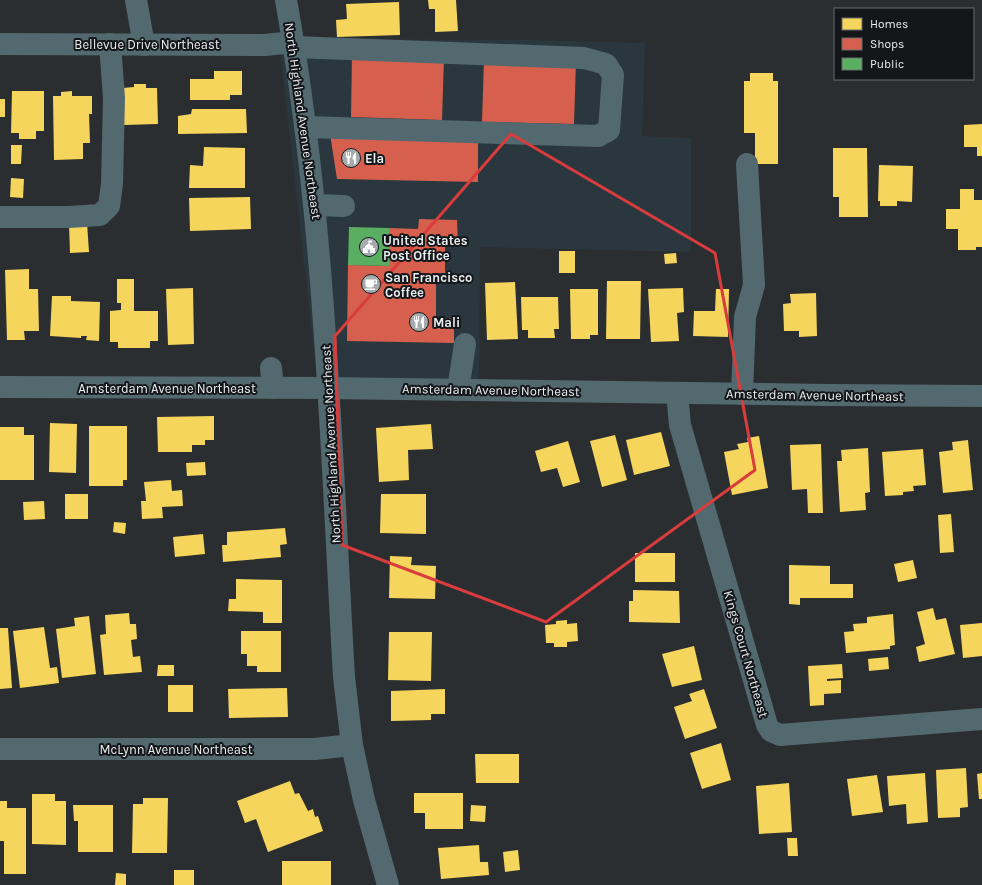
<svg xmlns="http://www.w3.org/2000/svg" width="982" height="885" font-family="Karla,sans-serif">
  <rect width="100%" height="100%" fill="#2b2e31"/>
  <polygon fill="#2b373f" points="278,39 523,40 645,43 642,136 691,138 691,252 480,247 479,391 318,388 282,67"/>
  <g fill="#f6d55c">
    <polygon points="428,0 456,0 458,31 435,32 435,9 429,9"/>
    <polygon points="399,2 400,35 337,37 336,20 347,19 346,4"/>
    <polygon points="214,71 242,71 242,95 230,95 230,100 190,100 190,79 214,79"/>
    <polygon points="750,73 773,73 773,81 778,81 778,164 755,164 755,133 744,133 744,81 750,81"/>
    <polygon points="134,84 146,84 146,88 157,88 158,124 124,125 123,88 134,87"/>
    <polygon points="12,91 44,91 44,131 36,131 36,139 19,139 19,133 11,133"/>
    <polygon points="72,91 72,96 92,96 92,114 89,114 90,143 83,143 83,159 54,160 53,96 61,96 61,92"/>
    <rect x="0" y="99" width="5" height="18"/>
    <polygon points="192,109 246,109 247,133 178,134 178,116 191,114"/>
    <polygon points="982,124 982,156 977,156 977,147 964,147 964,125"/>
    <polygon points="11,145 22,145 21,164 11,164"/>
    <polygon points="204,147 245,148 245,188 189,188 190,165 203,166"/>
    <polygon points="833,148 867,148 868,217 839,217 839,197 833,197"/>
    <polygon points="879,165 913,166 912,202 897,201 897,206 880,206 880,201 878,201"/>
    <polygon points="11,178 24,179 23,198 10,197"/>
    <polygon points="960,189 974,189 974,200 982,200 982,247 976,247 976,250 958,250 958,229 946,229 946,209 960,209"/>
    <polygon points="250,197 251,229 190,231 189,198"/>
    <polygon points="69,223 87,223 89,252 70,253"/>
    <rect x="559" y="251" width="16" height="22"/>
    <polygon points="676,253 677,263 665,264 664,254"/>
    <polygon points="29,269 29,289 38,289 39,331 24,331 25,340 7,340 5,270"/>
    <polygon points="117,279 134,279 134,311 158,311 158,341 150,341 150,348 118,348 118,342 110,342 110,311 121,310 121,303 117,303"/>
    <polygon points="607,281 641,281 640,339 606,339"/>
    <polygon points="515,282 518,339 487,340 485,283"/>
    <polygon points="193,288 194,344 168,345 166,289"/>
    <polygon points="683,288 684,312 677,313 679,341 651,342 648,289"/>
    <polygon points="570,289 598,289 598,335 590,335 590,339 571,339"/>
    <polygon points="716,289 729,289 728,337 693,336 694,311 715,311"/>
    <polygon points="816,293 817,336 799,337 799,331 784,331 783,304 791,303 790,294"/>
    <polygon points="52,296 71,296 71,301 100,302 99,341 86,340 87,336 81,336 81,338 50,336"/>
    <polygon points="521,297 558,297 559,329 554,329 555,338 528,338 528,330 522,330"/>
    <polygon points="214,416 214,440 205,440 205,445 192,445 192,452 158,452 157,417"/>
    <polygon points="50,423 77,424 76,473 49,472"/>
    <polygon points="431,424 433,449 408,450 409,480 379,482 376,428"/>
    <polygon points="89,426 127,426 127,480 123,480 123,486 89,486"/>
    <polygon points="0,427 24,427 24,435 34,435 34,480 0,480"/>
    <polygon points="661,432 670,466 634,475 626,440"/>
    <polygon points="615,435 627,480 602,487 590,441"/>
    <polygon points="759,436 768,488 732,495 724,452 739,449 737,444 748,442 747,438"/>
    <polygon points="968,440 973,490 943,493 939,452 953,450 952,442"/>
    <polygon points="568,441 580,482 563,487 557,468 541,472 535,451"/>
    <polygon points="821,444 823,513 808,513 807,489 792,490 790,445"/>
    <polygon points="868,448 870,492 865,493 866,510 840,512 837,461 842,461 841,450"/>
    <polygon points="923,449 926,485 913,486 914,491 903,492 903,495 885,496 882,452"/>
    <polygon points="205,462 206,475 187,476 186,463"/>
    <polygon points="171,480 172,491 182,490 183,506 162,507 163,518 142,519 141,501 146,501 144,482"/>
    <rect x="65" y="494" width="23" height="25"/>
    <polygon points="381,494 426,494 426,534 380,533"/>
    <polygon points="44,501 45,519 24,520 23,502"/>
    <polygon points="951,514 954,552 940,553 938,515"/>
    <polygon points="114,522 126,523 125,534 113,532"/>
    <polygon points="285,528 287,544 280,545 281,557 223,562 222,545 227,545 227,532"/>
    <polygon points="203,534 205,554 175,557 173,537"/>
    <rect x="635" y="553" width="40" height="29"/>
    <polygon points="390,556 412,557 411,565 436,566 435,599 389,598"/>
    <polygon points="913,560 917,578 898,582 894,564"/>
    <polygon points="789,565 830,566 830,584 853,584 853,598 800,598 800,605 789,604"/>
    <polygon points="236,579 282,580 282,623 263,623 263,612 228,611 229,599 236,599"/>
    <polygon points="633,590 679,591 680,623 629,622 629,601 633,601"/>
    <polygon points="933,608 936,620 946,618 955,654 919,662 916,647 925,644 917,612"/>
    <polygon points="129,613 130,624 136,624 137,639 131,640 133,657 140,656 142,672 104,675 100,635 106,634 105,615"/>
    <polygon points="893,614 895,645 890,646 890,649 846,653 844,632 854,631 853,624 867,623 867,617"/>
    <polygon points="89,616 96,674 62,678 56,629 75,626 74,618"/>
    <polygon points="567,620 567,624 577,623 578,641 567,642 567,647 554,647 554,643 546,643 545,625 556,624 556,621"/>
    <polygon points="982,623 982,656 963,658 960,625"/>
    <polygon points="44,627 50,668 57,667 59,683 20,688 13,631"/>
    <polygon points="0,628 8,628 12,688 0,689"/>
    <polygon points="241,631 281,631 281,672 257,672 257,666 247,666 247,654 241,654"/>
    <polygon points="389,632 432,632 431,681 388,680"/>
    <polygon points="694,646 702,680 672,687 662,654"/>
    <polygon points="888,657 889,669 869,671 868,659"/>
    <polygon points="842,664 843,678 827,679 827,681 841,680 841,693 824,694 824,705 810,706 808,666"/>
    <polygon points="158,665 174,665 174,676 157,676"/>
    <rect x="168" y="685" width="25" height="27"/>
    <polygon points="287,688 288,717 229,718 228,689"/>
    <polygon points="445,689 445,714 431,714 431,720 391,721 391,691"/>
    <polygon points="704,689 717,728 685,739 674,707 692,701 689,694"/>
    <polygon points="721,743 731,780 702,789 690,753"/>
    <polygon points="475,754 519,754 519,783 476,783"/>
    <polygon points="966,768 968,807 960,808 960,817 938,818 936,770"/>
    <polygon points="925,773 928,822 907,824 906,804 889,806 887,776"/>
    <polygon points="982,773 982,799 979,799 977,774"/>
    <polygon points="877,775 883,812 852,816 847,779"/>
    <polygon points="290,781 295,794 299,793 308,811 313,809 315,817 318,816 323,831 268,852 256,819 245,823 237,801"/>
    <polygon points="789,783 792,832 759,834 756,786"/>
    <polygon points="414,793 463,793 463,829 425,829 425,813 414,813"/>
    <polygon points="32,794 55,794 55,801 66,801 66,845 32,844"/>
    <polygon points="143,798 168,798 167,853 132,853 133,804 143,804"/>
    <polygon points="0,801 7,801 7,808 26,808 26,874 4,874 4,841 0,841"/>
    <polygon points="73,805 113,805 113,852 78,852 78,821 74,821"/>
    <polygon points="471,805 486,806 485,822 470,821"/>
    <polygon points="787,838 797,838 798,856 788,856"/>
    <polygon points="479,845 480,862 488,862 489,875 441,879 438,848"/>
    <polygon points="518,850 520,870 505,872 503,852"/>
    <rect x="282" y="861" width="49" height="24"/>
    <rect x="174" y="870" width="20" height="15"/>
    <polygon points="116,873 126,874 126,885 115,885"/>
  </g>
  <g fill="#d6604d">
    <polygon points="352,54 444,56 442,120 351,117"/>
    <polygon points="484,58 576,61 574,124 482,122"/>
    <polygon points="330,134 478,138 478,182 337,179"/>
    <polygon points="419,219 457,220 458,243 445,243 445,273 436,273 436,318 454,318 454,343 347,341 348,265 389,266 389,228 418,229"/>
  </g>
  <polygon fill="#5aae61" points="349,227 389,228 389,266 348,265"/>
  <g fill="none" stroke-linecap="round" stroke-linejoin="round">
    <g stroke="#51696f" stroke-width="22">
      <polyline points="136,0 144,45"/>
      <path d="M286,0C326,223 331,451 344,677L352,745L364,800L388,885"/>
      <polyline points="0,44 265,45 293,42"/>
      <polyline points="294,47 584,58 606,64 613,75 609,130 598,136 305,127"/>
      <polyline points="315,205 344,206"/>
      <polyline points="0,217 69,217 100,215 109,206 112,184 114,98 110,44"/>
      <polyline points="271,368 273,388"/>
      <polyline points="0,387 327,388 828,395 982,396"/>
      <polyline points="458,390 465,344"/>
      <polyline points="677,393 680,425 767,725 771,731 780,735 982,719"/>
      <polyline points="742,394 745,317 754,285 747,164"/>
      <polyline points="0,749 315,749 352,745"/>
    </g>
  </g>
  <path fill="none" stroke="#d83c3c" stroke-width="3" stroke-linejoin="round" d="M511,134L715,253L755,470L546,622L342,545L335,336Z"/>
  <defs>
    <g id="restaurant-disc" transform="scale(1)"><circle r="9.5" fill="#a6abae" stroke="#141619"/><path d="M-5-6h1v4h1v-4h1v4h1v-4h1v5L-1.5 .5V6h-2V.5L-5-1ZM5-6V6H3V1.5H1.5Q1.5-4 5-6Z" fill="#fff"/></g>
    <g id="civic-disc" transform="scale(1)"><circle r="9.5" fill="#a6abae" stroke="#141619"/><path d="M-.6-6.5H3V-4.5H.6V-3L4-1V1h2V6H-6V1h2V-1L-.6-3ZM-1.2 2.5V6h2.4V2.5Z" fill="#fff"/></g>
    <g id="cafe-disc" transform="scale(1)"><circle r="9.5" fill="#a6abae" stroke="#141619"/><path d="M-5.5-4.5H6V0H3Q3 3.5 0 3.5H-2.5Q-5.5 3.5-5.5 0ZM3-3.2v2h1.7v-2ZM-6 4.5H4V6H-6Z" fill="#fff"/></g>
  </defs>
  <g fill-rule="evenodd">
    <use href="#restaurant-disc" x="351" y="158"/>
    <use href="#civic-disc" x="369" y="247"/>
    <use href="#cafe-disc" x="371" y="284"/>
    <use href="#restaurant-disc" x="419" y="322"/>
  </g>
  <g text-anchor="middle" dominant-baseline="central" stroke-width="4" stroke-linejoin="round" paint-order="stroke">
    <g font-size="13" fill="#e9eef1" stroke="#141619">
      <text x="147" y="44">Bellevue Drive Northeast</text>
      <text transform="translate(303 121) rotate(82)">North Highland Avenue Northeast</text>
      <text x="167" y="388">Amsterdam Avenue Northeast</text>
      <text transform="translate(491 390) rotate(1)">Amsterdam Avenue Northeast</text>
      <text transform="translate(815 395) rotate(1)">Amsterdam Avenue Northeast</text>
      <text transform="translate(331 444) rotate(-93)">North Highland Avenue Northeast</text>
      <text transform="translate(746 654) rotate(74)">Kings Court Northeast</text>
      <text x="176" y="749">McLynn Avenue Northeast</text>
    </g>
    <g font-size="13" font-weight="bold" fill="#e9eef1" stroke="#141619" text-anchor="start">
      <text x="365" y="158">Ela</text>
      <text x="383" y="240">United States<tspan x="383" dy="15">Post Office</tspan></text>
      <text x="385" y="277">San Francisco<tspan x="385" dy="15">Coffee</tspan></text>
      <text x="433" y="322">Mali</text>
    </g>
  </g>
  <rect x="834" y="8" width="140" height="72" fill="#141619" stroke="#696c6f"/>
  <rect x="842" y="18" width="20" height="12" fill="#f6d55c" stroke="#696c6f"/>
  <text x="870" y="28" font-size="12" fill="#e9eef1">Homes</text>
  <rect x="842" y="38" width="20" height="12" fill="#d6604d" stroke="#696c6f"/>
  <text x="870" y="48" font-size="12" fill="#e9eef1">Shops</text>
  <rect x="842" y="58" width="20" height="12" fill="#5aae61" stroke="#696c6f"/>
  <text x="870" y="68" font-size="12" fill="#e9eef1">Public</text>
</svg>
